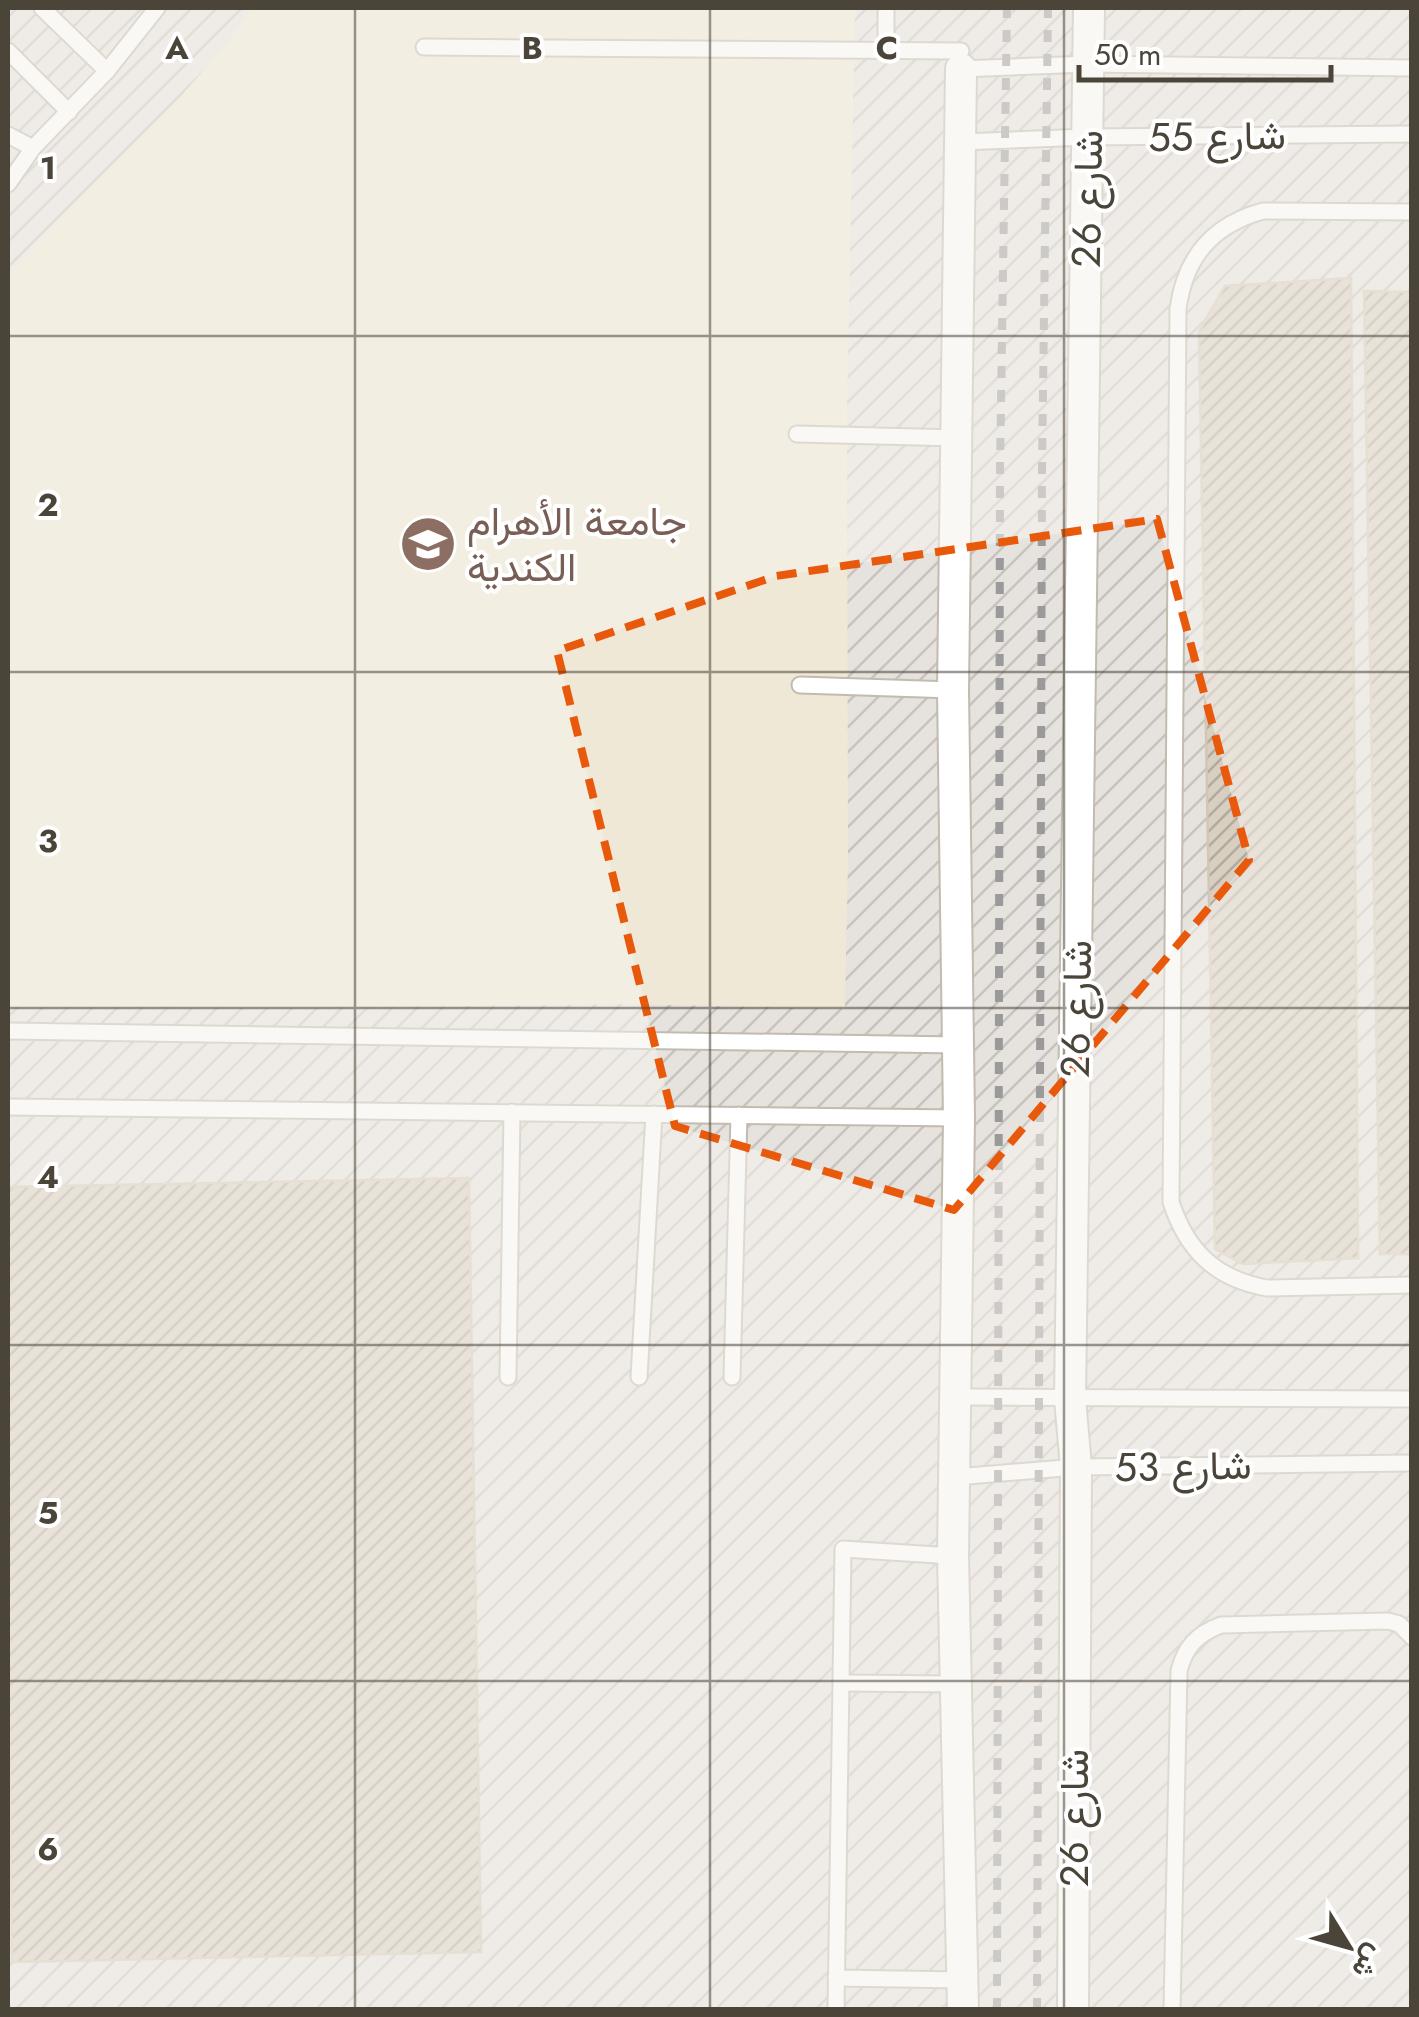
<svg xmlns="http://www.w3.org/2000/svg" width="1419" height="2017" font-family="Jost,Vazirmatn,sans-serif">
  <defs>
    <pattern id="industrial-furrows" width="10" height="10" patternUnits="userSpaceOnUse" patternTransform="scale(2.5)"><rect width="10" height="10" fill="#e6e2dd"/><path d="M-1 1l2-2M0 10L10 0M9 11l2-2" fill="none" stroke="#c7c3be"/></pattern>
    <pattern id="building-hatch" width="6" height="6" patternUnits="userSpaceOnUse" patternTransform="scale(2.5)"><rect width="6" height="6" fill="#d8cfc1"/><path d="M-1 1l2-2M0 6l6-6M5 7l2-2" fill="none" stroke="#b1aa9e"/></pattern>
  </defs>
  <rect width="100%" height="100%" fill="#f6f3ec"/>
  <rect fill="url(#industrial-furrows)" x="8" y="8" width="1403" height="2001"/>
  <polygon fill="#efe8d6" points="252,8 855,8 847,416 848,860 845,1009 628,1004 300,1008 8,1007 8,273 182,95 231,38"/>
  <g fill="url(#building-hatch)" stroke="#d3c7b4" stroke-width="2.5">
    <polygon points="1351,278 1358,1258 1243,1264 1215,1249 1199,331 1225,286"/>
    <polygon points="1364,291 1412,292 1412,1254 1380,1254"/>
    <polygon points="469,1178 481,1952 12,1962 8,1643 8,1187"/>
  </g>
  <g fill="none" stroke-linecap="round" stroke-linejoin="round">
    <g stroke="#c2bbae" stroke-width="19">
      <g id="lane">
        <polyline points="42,8 107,71"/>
        <polyline points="424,47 961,51"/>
        <polyline points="886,50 886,8"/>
        <polyline points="8,51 69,112"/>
        <polyline points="961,69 1088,64 1412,68"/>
        <polyline points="8,135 33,148"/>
        <polyline points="962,142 1088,137 1412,134"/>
        <polyline points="8,184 33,148 107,71 157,8"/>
        <path d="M1412,212L1263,211C1212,225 1185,257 1178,309L1171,1202C1187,1251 1216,1279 1267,1288L1412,1285"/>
        <polyline points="797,434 958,438"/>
        <polyline points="800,685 953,690"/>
        <polyline points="8,1031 957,1045"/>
        <polyline points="8,1107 959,1118"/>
        <polyline points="508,1377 512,1112"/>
        <polyline points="639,1377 654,1114"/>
        <polyline points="732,1377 739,1115"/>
        <polyline points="957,1397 1412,1399"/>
        <polyline points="956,1477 1076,1467 1412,1463"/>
        <polyline points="841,1683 955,1684"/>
        <polyline points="836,1978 962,1980"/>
        <polyline points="836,2010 843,1549 953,1556"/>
        <path d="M1172,2010L1179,1671C1185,1647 1197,1634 1221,1625L1388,1621L1399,1624L1412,1637"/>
      </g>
    </g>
    <g stroke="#c2bbae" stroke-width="34">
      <g id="street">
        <polyline points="961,69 953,690 959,1118 953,1556 963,2010"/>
        <polyline points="1073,2010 1076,1467 1070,1399 1089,8"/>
      </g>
    </g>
    <use href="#lane" stroke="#fff" stroke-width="15"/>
    <use href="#street" stroke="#fff" stroke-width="30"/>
    <g stroke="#9a9a9a" stroke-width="8" stroke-dasharray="12 12" stroke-linecap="butt">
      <polyline points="997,2010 1000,470 1007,8"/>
      <polyline points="1037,2010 1042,467 1048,8"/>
    </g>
  </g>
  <path d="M0 0H1419V2017H0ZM1157,519L1249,860L954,1210L675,1126L557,651L776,576Z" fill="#f6f3ec" fill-opacity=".55" fill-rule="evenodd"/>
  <path fill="none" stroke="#e8590c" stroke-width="8" stroke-dasharray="20 12" stroke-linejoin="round" d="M1157,519L1249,860L954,1210L675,1126L557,651L776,576Z"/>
  <path fill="none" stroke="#4b4439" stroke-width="2.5" stroke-opacity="0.55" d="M355,8V2010M710,8V2010M1064,8V2010M8,336H1412M8,672H1412M8,1008H1412M8,1345H1412M8,1681H1412"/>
  <defs>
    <g id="university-disc" transform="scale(2.875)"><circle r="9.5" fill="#8d6e63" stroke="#fff"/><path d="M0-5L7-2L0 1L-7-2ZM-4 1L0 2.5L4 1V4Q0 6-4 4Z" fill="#fff"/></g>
  </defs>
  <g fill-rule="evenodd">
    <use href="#university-disc" x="428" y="544"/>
  </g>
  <g text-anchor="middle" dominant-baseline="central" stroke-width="8" stroke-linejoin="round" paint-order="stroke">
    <g font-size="40" fill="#4b4439" stroke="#fff">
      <text transform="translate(1217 136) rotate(-1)">شارع 55</text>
      <text transform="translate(1087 199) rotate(-89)">شارع 26</text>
      <text transform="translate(1076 1009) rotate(-89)">شارع 26</text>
      <text transform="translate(1183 1466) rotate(-1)">شارع 53</text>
      <text transform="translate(1074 1818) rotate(-90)">شارع 26</text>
    </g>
    <g font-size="40" fill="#785e54" stroke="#fff" text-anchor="start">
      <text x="467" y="521">جامعة الأهرام<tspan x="467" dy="46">الكندية</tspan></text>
    </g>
  </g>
  <g font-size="32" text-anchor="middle" font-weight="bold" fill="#4b4439" stroke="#fff" stroke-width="8" stroke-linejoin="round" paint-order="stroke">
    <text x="177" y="59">A</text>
    <text x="532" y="59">B</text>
    <text x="887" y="59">C</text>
    <text x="48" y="179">1</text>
    <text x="48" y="516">2</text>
    <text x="48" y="852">3</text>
    <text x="48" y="1188">4</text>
    <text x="48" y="1524">5</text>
    <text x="48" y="1860">6</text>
  </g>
  <rect width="1419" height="2017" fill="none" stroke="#4b4439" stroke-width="20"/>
  <g transform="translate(1349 1947) rotate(127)" stroke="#ffffff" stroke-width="8" paint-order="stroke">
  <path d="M0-8L18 38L0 25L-18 38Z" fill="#4b4439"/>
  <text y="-15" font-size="28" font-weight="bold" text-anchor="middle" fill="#4b4439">ش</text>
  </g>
  <path d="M1079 65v15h252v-15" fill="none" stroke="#4b4439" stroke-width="5"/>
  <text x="1094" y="65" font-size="30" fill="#4b4439" stroke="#ffffff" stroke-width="8" paint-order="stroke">50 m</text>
</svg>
